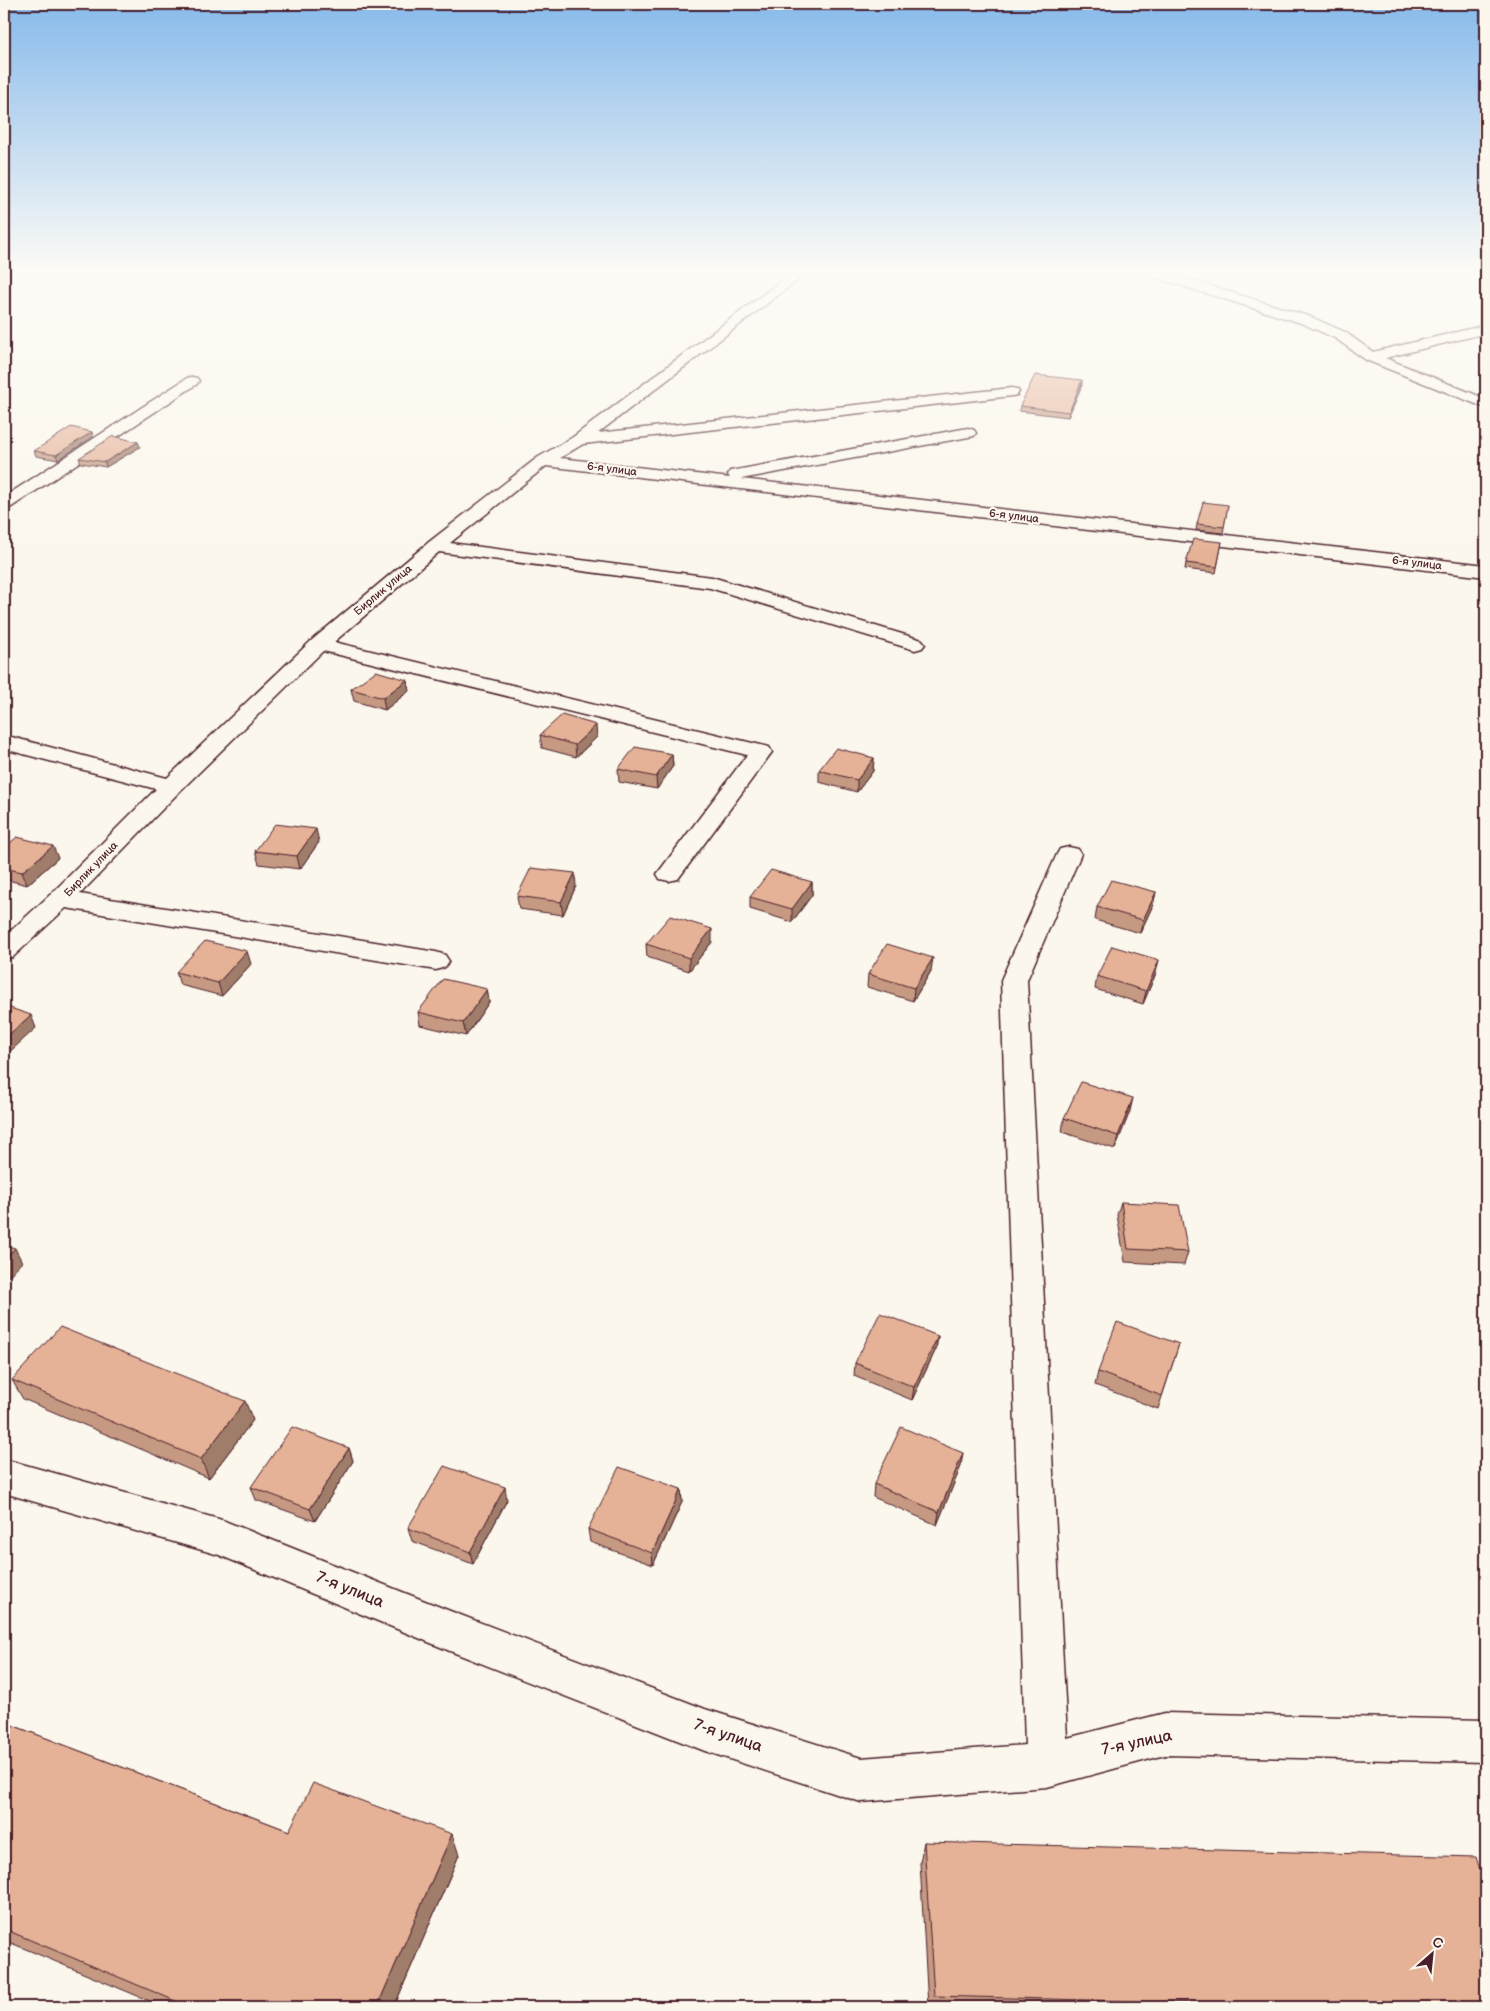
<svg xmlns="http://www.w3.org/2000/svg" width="1490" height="2011" font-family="'Balsamiq Sans',sans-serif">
  <rect width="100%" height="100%" fill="#fbf7ec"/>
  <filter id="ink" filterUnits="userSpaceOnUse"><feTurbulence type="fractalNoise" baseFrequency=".02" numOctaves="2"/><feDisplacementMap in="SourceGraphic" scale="10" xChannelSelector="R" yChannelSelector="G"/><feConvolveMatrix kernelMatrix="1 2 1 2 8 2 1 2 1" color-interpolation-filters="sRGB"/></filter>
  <g filter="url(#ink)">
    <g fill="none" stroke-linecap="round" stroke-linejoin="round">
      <g stroke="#4a1f2b" stroke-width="3">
        <g id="minor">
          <polygon points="792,273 807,273 598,433 1012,388 1017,389 1019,392 1017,395 1012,396 583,444 560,458 730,478 728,475 730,471 736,470 968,428 974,430 976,433 974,436 741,479 1486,565 1486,577 546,466 450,543 712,577 922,640 925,644 922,648 915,650 908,648 710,588 439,552 334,642 769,747 772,752 678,879 669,881 660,879 657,874 747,755 323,651 180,791 80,894 436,952 445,955 449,961 445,967 436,970 66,908 13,957 4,959 4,937 52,893 156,789 4,749 4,735 167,778 312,640 429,542 537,458 573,437"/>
          <polygon points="1148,273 1169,273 1311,317 1345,332 1373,352 1486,325 1486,333 1385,358 1486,399 1486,408 1366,360 1335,338 1301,323 1150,276"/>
          <polygon points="1477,273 1486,273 1486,279"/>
          <polygon points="192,377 197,378 199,381 197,384 10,508 4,509 4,497 187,378"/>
          <polygon points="1069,847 1078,849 1081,854 1027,980 1067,1738 1165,1713 1486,1720 1486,1762 1165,1755 1047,1787 861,1802 705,1751 450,1651 219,1555 4,1493 4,1459 222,1520 450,1611 705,1709 861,1758 1025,1745 1001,980 1057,854 1060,849"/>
        </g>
      </g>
      <use href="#minor" fill="#fbf7ec" fill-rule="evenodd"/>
    </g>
    <g fill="#c59982" stroke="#4a1f2b">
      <polygon points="1082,385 1068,417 1019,411 1020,406"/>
      <polygon points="92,432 93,437 58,460 36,456 34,451"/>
      <polygon points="138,442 140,447 106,467 81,463 79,458"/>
      <polygon points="1228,505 1223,533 1196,530 1197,524"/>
      <polygon points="1222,542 1216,573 1185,569 1186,563"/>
      <polygon points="351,689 409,691 385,710 354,701"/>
      <polygon points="540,735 597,737 576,757 542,748"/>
      <polygon points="672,754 673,766 657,789 619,782 618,769"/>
      <polygon points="874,758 873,771 857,792 819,782 819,770"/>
      <polygon points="319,842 300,869 259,864 255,851"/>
      <polygon points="4,848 58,858 27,885 4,879"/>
      <polygon points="812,882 812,895 792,922 750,909 750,897"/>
      <polygon points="576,886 563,915 519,909 517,896"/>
      <polygon points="1156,892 1153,905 1140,933 1095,920 1097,907"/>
      <polygon points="712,942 689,971 647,957 646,944"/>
      <polygon points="251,964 222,996 180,985 176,972"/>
      <polygon points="931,971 913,1001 867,987 868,974"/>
      <polygon points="1156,973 1143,1004 1095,989 1097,976"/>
      <polygon points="487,989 489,1002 466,1036 420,1025 418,1012"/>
      <polygon points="1130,1111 1115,1149 1062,1132 1064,1118"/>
      <polygon points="1121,1202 1188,1252 1184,1265 1125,1262 1117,1215"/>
      <polygon points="938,1336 936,1349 912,1400 854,1376 855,1363"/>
      <polygon points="1179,1344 1158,1409 1095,1385 1098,1372"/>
      <polygon points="12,1380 253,1420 209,1478 23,1399"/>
      <polygon points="349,1448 353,1461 315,1521 256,1500 251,1487"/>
      <polygon points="961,1466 937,1525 873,1497 874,1484"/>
      <polygon points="681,1489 682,1502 653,1565 590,1542 588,1529"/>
      <polygon points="507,1500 473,1564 412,1541 408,1528"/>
      <polygon points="4,1722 289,1831 459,1855 394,2007 164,2007 4,1940"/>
      <polygon points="924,1842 1486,2007 928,2007 920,1862"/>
    </g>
    <g fill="#a07d6a" stroke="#4a1f2b">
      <polygon points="1082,380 1082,385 1068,417 1069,412"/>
      <polygon points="92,432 93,437 58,460 56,455"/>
      <polygon points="138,442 140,447 106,467 105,462"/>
      <polygon points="407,680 409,691 385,710 383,698"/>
      <polygon points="596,725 597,737 576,757 575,745"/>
      <polygon points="672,754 673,766 657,789 656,777"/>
      <polygon points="874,758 873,771 857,792 857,780"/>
      <polygon points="316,829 319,842 300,869 297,856"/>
      <polygon points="53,846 58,858 27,885 22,872"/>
      <polygon points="575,873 576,886 563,915 561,902"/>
      <polygon points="812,882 812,895 792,922 792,909"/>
      <polygon points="1156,892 1153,905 1140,933 1143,920"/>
      <polygon points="712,929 712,942 689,971 689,958"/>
      <polygon points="247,951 251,964 222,996 218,983"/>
      <polygon points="933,958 931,971 913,1001 914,988"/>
      <polygon points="1159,960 1156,973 1143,1004 1146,991"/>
      <polygon points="487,989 489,1002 466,1036 463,1023"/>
      <polygon points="31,1015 36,1028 4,1057 4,1039"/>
      <polygon points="1133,1098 1130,1111 1115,1149 1118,1136"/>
      <polygon points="15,1248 22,1262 4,1281 4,1260"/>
      <polygon points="938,1336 936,1349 912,1400 914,1387"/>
      <polygon points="245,1401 253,1420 209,1478 201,1459"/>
      <polygon points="349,1448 353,1461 315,1521 310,1509"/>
      <polygon points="963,1453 961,1466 937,1525 939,1512"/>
      <polygon points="505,1487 507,1500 473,1564 470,1552"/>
      <polygon points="681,1489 682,1502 653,1565 652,1553"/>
      <polygon points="452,1834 459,1855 394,2007 377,2007"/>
    </g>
    <g fill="#e5b297" stroke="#4a1f2b">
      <polygon points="1035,375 1082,380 1069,412 1020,406"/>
      <polygon points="71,427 92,432 56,455 34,451"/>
      <polygon points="113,436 138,442 105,462 79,458"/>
      <polygon points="1203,502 1228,505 1224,527 1197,524"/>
      <polygon points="1193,539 1222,542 1217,567 1186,563"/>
      <polygon points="376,671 407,680 383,698 351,689"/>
      <polygon points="562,715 596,725 575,745 540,735"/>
      <polygon points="635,747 672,754 656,777 618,769"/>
      <polygon points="836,748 874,758 857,780 819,770"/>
      <polygon points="275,824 316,829 297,856 255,851"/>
      <polygon points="17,837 53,846 22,872 4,868 4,848"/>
      <polygon points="531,868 575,873 561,902 517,896"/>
      <polygon points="771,870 812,882 792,909 750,897"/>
      <polygon points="1111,880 1156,892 1143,920 1097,907"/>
      <polygon points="670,916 712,929 689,958 646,944"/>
      <polygon points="205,941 247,951 218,983 176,972"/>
      <polygon points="887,944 933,958 914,988 868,974"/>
      <polygon points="1112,946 1159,960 1146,991 1097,976"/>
      <polygon points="443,979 487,989 463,1023 418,1012"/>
      <polygon points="4,1006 31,1015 4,1039"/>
      <polygon points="1081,1082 1133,1098 1118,1136 1064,1118"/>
      <polygon points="1121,1202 1179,1205 1188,1252 1128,1249"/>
      <polygon points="4,1245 15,1248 4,1260"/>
      <polygon points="880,1313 938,1336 914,1387 855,1363"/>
      <polygon points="1117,1322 1179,1344 1162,1396 1098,1372"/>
      <polygon points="60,1327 245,1401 201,1459 12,1380"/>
      <polygon points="292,1427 349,1448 310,1509 251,1487"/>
      <polygon points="901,1427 963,1453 939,1512 874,1484"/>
      <polygon points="444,1466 505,1487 470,1552 408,1528"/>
      <polygon points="619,1467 681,1489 652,1553 588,1529"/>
      <polygon points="4,1722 289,1831 313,1783 452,1834 377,2007 190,2007 4,1929"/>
      <polygon points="924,1842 1476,1857 1486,1888 1486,2007 1354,2007 934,1996"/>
    </g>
  </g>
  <linearGradient id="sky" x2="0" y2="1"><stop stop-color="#87baeb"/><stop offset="0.49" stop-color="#fdfbf6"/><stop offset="1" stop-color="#fdfbf6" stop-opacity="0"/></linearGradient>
  <rect width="1490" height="555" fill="url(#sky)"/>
  <g text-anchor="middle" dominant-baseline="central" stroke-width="4.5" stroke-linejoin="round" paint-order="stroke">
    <g font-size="11" fill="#4a1f2b" stroke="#fbf7ec">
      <text transform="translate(612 469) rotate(7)">6-я улица</text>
      <text transform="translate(1014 516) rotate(7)">6-я улица</text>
      <text transform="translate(1417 563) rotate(7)">6-я улица</text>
      <text transform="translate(383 590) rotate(-40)">Бирлик улица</text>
      <text transform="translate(91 869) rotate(-46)">Бирлик улица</text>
    </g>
    <g font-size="16" fill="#4a1f2b" stroke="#fbf7ec">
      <text transform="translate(350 1590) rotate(22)">7-я улица</text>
      <text transform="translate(728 1736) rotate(19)">7-я улица</text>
      <text transform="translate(1137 1743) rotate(-12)">7-я улица</text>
    </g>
  </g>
  <rect width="1490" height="2011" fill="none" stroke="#fbf7ec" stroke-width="20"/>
  <rect x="10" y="10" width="1470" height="1991" fill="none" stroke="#4a1f2b" stroke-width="2" filter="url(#ink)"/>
  <g transform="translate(1432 1954) rotate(27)" stroke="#fbf7ec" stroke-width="4" paint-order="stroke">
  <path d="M0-4L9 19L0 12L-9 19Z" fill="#4a1f2b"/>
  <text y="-8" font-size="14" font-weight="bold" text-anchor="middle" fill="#4a1f2b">С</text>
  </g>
</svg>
